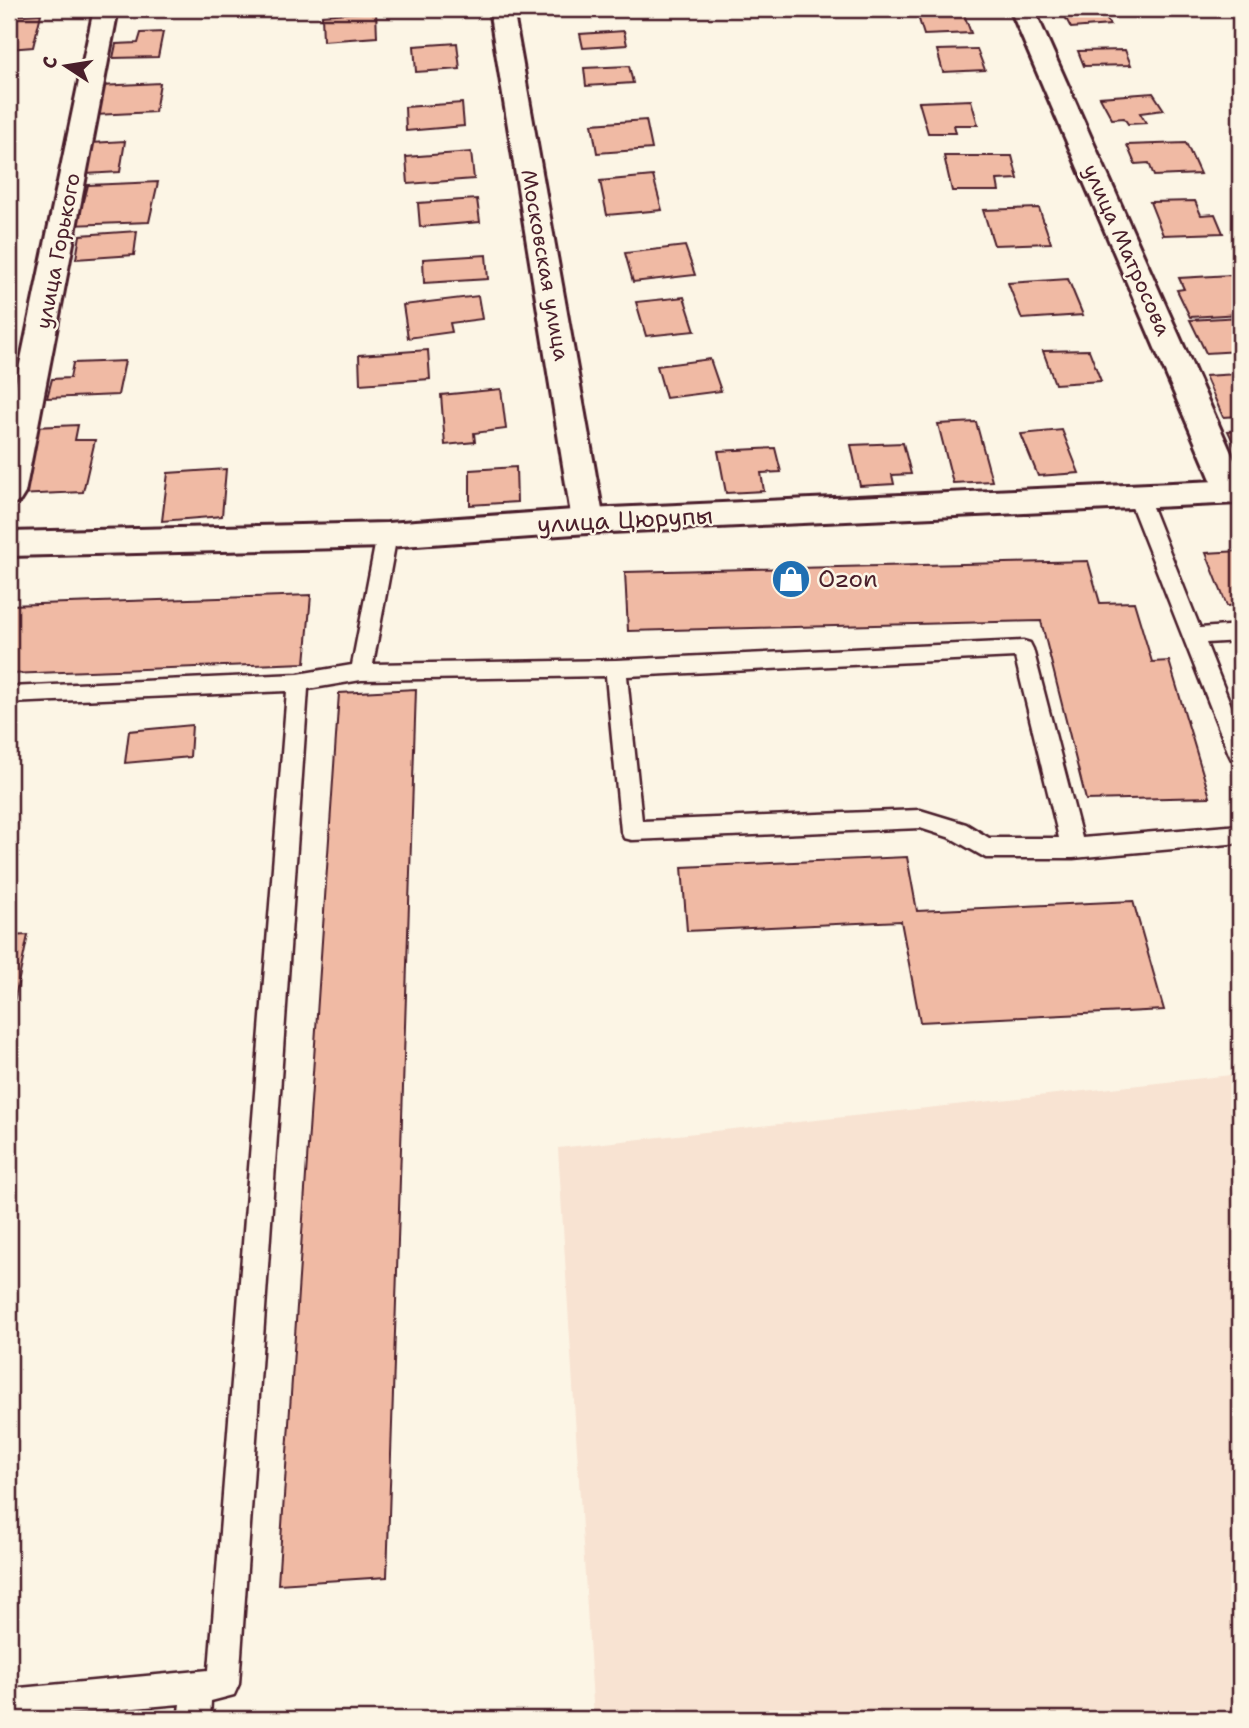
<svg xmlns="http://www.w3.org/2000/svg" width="1249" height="1728" font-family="'Shantell Sans',sans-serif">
  <rect width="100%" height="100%" fill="#fcf5e5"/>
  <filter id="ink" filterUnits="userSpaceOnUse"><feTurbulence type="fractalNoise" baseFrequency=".0143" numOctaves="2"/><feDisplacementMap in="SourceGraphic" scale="14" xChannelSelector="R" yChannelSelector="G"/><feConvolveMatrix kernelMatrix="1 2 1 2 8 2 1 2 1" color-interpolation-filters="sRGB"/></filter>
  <g filter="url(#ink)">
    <polygon fill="#f8e3d2" points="1240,1074 1240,1719 594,1719 558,1148"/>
    <g fill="#f0baa4" stroke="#4a1f2b" stroke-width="2">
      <polygon points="962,9 971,33 924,35 916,10"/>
      <polygon points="1061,9 1101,9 1110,25 1071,28"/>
      <polygon points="376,11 377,37 323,41 322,15"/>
      <polygon points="41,14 33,47 9,49 9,16"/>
      <polygon points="624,31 627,45 583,48 580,34"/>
      <polygon points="163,32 158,57 113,58 116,44 138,43 141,33"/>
      <polygon points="457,43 460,69 416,72 414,46"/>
      <polygon points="977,49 985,70 943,72 937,50"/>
      <polygon points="1125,50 1131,65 1084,66 1078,51"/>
      <polygon points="629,66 633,83 586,86 584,68"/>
      <polygon points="160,83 155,112 95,115 100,86"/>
      <polygon points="1153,93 1164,110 1140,113 1146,123 1128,124 1124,118 1112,119 1100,97"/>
      <polygon points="971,100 978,125 954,125 956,133 928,133 919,102"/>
      <polygon points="462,103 464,126 406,131 405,107"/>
      <polygon points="646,120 652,149 597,153 592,124"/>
      <polygon points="125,141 120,172 86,174 91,143"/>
      <polygon points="1186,143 1200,174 1154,176 1149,163 1135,164 1127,145"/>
      <polygon points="471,152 474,179 408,184 406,157"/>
      <polygon points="944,156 1012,156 1018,179 997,180 999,191 952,191"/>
      <polygon points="653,176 662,210 607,215 600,181"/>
      <polygon points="158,182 149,222 71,225 77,201 84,201 88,185"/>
      <polygon points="477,199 480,222 420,227 418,203"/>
      <polygon points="1195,201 1201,215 1215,214 1223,233 1163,235 1150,202"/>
      <polygon points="1039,208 1051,243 994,245 983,210"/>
      <polygon points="137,231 134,255 76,259 80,235"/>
      <polygon points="685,246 695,275 633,282 625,253"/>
      <polygon points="486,255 488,279 424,283 423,259"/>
      <polygon points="1231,275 1240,293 1240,314 1190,317 1177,290 1184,289 1179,278"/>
      <polygon points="1068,279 1083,315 1022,319 1008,283"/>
      <polygon points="478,296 482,319 450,323 452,332 408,338 403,305"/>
      <polygon points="684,297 695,331 646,336 636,302"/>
      <polygon points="1240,317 1240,351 1206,353 1190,320"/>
      <polygon points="428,350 430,379 360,384 359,355"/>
      <polygon points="1089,350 1101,381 1055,384 1043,351"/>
      <polygon points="710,359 721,391 666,398 657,366"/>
      <polygon points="125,361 118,395 47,398 52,379 70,378 73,363"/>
      <polygon points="1237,374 1240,381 1240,416 1223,417 1205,376"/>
      <polygon points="501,389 506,429 474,433 475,442 445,445 441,395"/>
      <polygon points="976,422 992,481 953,483 938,424"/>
      <polygon points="78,425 75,440 95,440 83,492 17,495 34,427"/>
      <polygon points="1062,430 1079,473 1038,476 1021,434"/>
      <polygon points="1240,430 1240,456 1228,431"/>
      <polygon points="903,443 911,474 892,475 894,484 860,486 851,445"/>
      <polygon points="775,448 781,472 761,473 764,491 726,493 718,451"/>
      <polygon points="516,467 517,502 470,505 470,470"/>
      <polygon points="226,469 222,516 162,521 168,473"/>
      <polygon points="1240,551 1240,605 1227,606 1206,553"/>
      <polygon points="1088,561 1100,603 1134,602 1152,662 1169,661 1210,797 1086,800 1041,621 628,631 625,572"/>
      <polygon points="311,595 305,663 9,674 9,605"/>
      <polygon points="416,689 387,1577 278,1584 339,693"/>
      <polygon points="192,725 190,757 125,763 129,731"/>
      <polygon points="907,857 917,911 1133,901 1164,1010 920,1022 901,921 687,931 682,867"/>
      <polygon points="28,935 10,1022 9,1022 9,936"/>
    </g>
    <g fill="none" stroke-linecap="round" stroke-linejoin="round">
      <g stroke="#4a1f2b" stroke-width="5">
        <g id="service">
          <polygon points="1138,490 1145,492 1148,497 1200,628 1240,625 1240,641 1206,643 1240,728 1240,763 1232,760 1229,754 1128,497 1131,492"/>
          <path d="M387,528L394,530L397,535L373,664L616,660L1023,641L1030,643L1033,649L1082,838L1240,825V843L1073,858H986L951,838L920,828L632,840L624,838L621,831L606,676L361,680L308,689L239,1684L234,1695L211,1701L210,1719H178L180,1704L9,1719V1689L209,1670L287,691L9,703V687L298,674L352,665L377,535L380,530ZM1015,657L1059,838H989L966,824L920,810L642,821L627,676Z"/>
        </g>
      </g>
      <g stroke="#4a1f2b" stroke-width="6">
        <g id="minor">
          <polygon points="94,9 118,9 25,493 20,501 9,505 9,417"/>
          <polygon points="489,9 513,9 604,521 600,529 588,533 576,529 572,521"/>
          <polygon points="1010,9 1034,9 1240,473 1240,500 1232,503 1221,499 1216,491"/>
        </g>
      </g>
      <g stroke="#4a1f2b" stroke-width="6">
        <polygon id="tertiary" points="1240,480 1240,503 588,533 387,547 9,556 9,532 387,523 588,509"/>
      </g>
      <use href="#service" fill="#fcf5e5" fill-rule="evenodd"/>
      <use href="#minor" fill="#fcf5e5" fill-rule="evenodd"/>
      <use href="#tertiary" fill="#fcf5e5" fill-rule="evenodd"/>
    </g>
  </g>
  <defs>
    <g id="shop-disc" transform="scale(2.0125)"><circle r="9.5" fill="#1f6fb2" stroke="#fcf5e5"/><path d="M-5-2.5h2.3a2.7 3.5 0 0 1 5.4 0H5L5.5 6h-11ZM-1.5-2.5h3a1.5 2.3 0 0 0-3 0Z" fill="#fff"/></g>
  </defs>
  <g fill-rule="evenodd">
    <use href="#shop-disc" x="791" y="579"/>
  </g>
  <g text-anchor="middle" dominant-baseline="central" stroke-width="5" stroke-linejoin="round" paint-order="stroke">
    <g font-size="21" fill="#4a1f2b" stroke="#fcf5e5">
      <text transform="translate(1127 250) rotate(66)">улица Матросова</text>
      <text transform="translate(58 251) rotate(-79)">улица Горького</text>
      <text transform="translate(545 265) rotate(80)">Московская улица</text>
    </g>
    <g font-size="24" fill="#4a1f2b" stroke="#fcf5e5">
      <text transform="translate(625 520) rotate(-3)">улица Цюрупы</text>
    </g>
    <g font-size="24" fill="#4a1f2b" stroke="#fcf5e5" text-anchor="start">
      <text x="818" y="579">Ozon</text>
    </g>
  </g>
  <rect width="1249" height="1728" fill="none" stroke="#fcf5e5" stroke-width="35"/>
  <rect x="18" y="18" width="1214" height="1693" fill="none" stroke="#4a1f2b" stroke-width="2.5" filter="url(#ink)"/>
  <g transform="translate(66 66) rotate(282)" stroke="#fcf5e5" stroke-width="5" paint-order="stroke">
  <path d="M0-5L12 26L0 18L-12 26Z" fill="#4a1f2b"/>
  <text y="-10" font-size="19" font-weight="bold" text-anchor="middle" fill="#4a1f2b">С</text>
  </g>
</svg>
